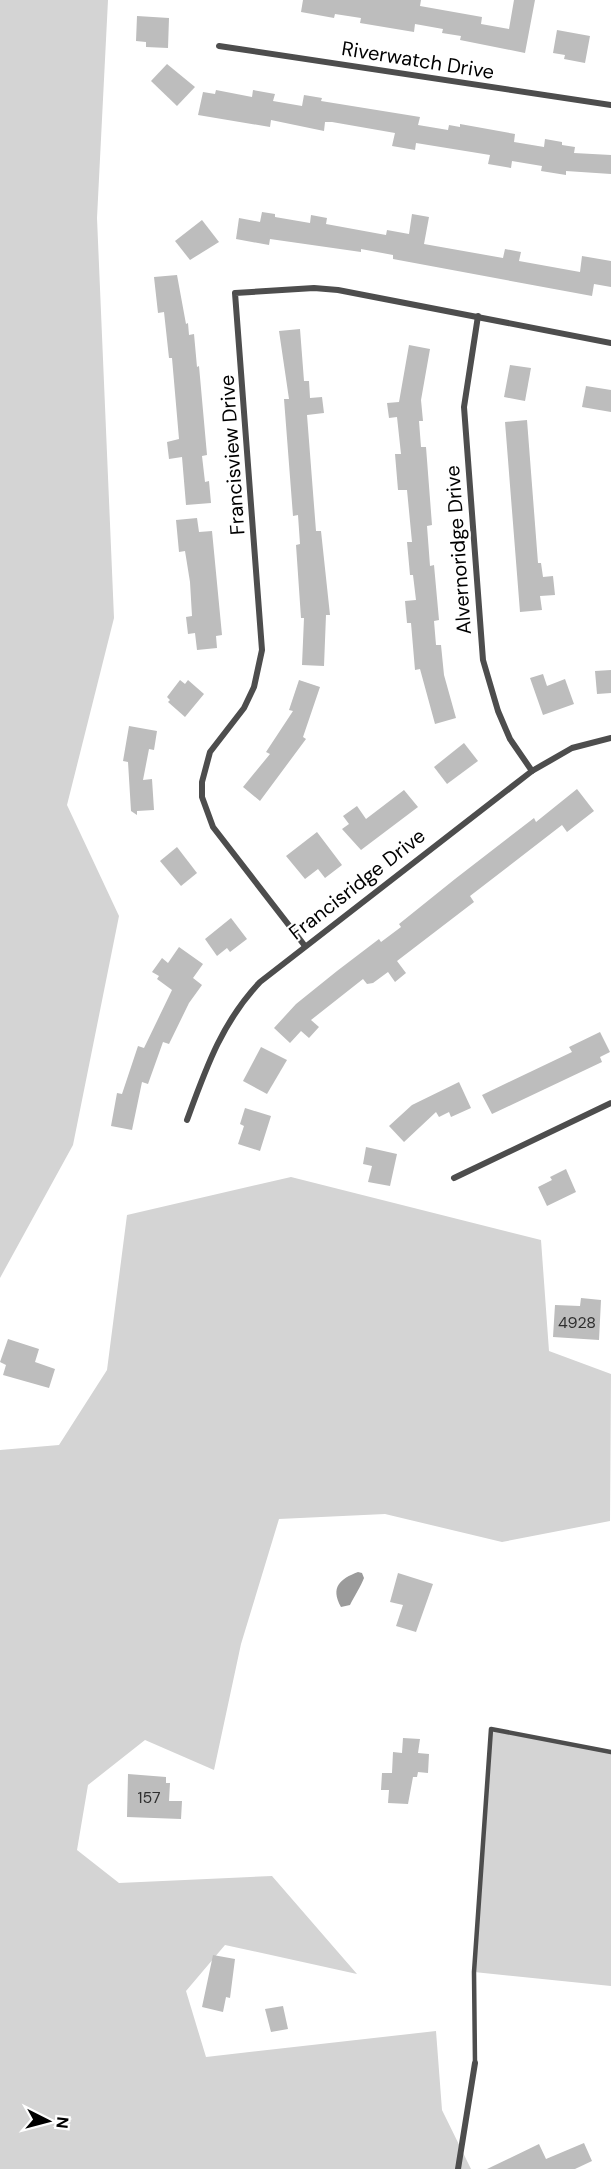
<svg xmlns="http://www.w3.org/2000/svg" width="611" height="2169" font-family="'DM Sans',sans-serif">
  <rect width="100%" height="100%" fill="#fff"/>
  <g fill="#d4d4d4">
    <polygon points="0,0 108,0 97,218 114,618 67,805 119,916 73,1145 0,1278"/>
    <polygon points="291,1177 541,1240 549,1351 611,1374 610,1521 502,1542 385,1514 279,1519 241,1644 214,1770 145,1740 88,1785 77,1850 119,1883 272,1876 357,1974 225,1945 186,1991 206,2057 436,2031 442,2110 471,2169 0,2169 0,1450 59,1445 107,1370 127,1215"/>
    <polygon points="491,1729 611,1752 611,1986 474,1972"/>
  </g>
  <path fill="#9b9b9b" d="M358,1572L362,1573L364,1578C361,1586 355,1595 350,1605L341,1607C330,1587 340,1579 358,1572Z"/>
  <g fill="#bdbdbd">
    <polygon points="303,0 421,0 420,6 482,17 481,24 509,29 514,0 535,0 525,53 460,40 461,36 442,33 443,29 415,24 414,32 360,23 361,18 335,14 334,18 301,12"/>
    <polygon points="137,16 169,18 168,48 146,47 146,42 136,41"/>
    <polygon points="557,30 590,36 585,63 564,59 565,55 553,53"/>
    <polygon points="167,64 195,87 177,106 151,81"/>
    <polygon points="216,90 252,97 253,90 275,94 273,101 302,106 304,95 322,98 321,101 420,117 418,125 448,130 449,125 460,127 460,124 515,134 514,142 544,147 545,139 562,142 562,145 575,147 574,153 611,155 611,174 566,171 566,175 541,171 542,166 512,161 511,168 488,164 490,155 416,143 415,150 392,146 395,133 332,122 325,122 324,131 271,120 270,127 198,115 203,92 215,94"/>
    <polygon points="262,212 275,214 275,217 310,223 311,215 327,218 326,224 386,235 387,230 409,234 412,214 429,217 424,244 503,258 505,249 521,252 519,261 580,272 582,256 611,261 611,287 594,284 592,296 393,259 393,255 361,249 361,252 270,239 269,245 236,239 239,218 260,222"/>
    <polygon points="202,220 219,242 190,260 175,241"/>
    <polygon points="177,275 186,324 188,323 189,335 194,334 197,367 199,366 207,455 202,456 205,482 209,481 211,503 186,505 182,457 169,459 167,442 179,439 172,358 169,358 164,312 158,313 154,277"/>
    <polygon points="300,329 304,381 309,381 310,398 322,397 324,413 307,415 316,531 321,531 330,615 326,615 324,666 302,665 304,618 301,618 296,545 300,544 298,515 293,516 284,399 289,399 279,331"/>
    <polygon points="409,345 430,349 421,400 423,421 419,421 421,447 426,447 432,525 427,526 430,566 434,565 439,620 434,621 436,645 441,645 444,675 456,718 435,724 420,669 415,670 411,623 407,623 405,601 416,600 413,575 410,575 407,542 412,542 407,490 398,490 395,454 401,454 397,417 389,418 387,403 399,402"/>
    <polygon points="510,365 531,368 525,401 504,397"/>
    <polygon points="586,386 611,390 611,412 582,407"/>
    <polygon points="527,420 538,563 541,563 543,577 553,576 555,595 540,596 542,610 520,612 505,422"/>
    <polygon points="197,518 199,532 212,531 222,635 216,636 217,648 197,650 195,633 188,634 186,617 192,616 190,582 185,551 179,552 176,520"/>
    <polygon points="611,670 611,693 597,694 595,671"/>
    <polygon points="543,674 547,686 565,679 574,704 543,715 530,678"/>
    <polygon points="180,680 185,684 188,680 204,694 185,717 168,702 170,700 167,697"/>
    <polygon points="299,680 320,687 303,737 306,739 260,801 243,787 270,754 266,752 293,711 289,710"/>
    <polygon points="129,726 157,731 154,750 149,749 143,780 152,779 154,810 137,811 137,815 131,811 128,762 123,761"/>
    <polygon points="464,743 478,761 447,784 434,767"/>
    <polygon points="577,789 594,811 567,832 562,825 470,896 474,902 397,961 406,973 395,982 388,972 373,983 367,984 363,979 311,1020 319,1027 309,1038 301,1031 290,1043 274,1028 296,1004 337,971 379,939 381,942 401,927 399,924 455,879 534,818 536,822"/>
    <polygon points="404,790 418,807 361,850 342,829 349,824 343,816 357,806 366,819"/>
    <polygon points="317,832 342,865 325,878 318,869 305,879 286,856"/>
    <polygon points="177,847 197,873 181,886 160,861"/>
    <polygon points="231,918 247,939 230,952 227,948 217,956 205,939"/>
    <polygon points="179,947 203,964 193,978 202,985 189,1003 169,1044 163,1042 148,1084 142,1082 132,1130 111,1126 117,1093 122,1094 138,1046 144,1048 172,990 157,979 159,976 152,972 162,958 168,963"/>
    <polygon points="600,1032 610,1052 600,1057 602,1062 492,1114 482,1095 572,1052 569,1047"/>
    <polygon points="261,1047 287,1060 267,1094 243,1081"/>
    <polygon points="459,1082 471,1108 451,1117 449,1112 439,1117 436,1112 404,1142 389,1126 412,1105"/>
    <polygon points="245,1108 271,1116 260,1151 238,1144 244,1126 240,1124"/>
    <polygon points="366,1147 397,1154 390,1186 368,1182 372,1166 363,1164"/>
    <polygon points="566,1169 576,1192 547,1206 538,1187 552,1180 550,1177"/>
    <polygon points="581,1298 601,1300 599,1340 553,1337 555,1305 580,1306"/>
    <polygon points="8,1339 39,1349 35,1362 55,1369 49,1388 3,1375 6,1365 0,1362"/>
    <polygon points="398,1573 433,1584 416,1632 396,1626 403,1605 390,1602"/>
    <polygon points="403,1738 420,1739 418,1753 429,1754 428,1773 418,1772 417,1777 413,1777 408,1804 388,1803 389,1790 381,1790 382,1773 392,1773 393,1752 402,1753"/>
    <polygon points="128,1774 166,1777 166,1783 170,1783 169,1801 182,1801 181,1819 127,1817"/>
    <polygon points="213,1955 235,1959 230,1998 226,1997 223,2012 202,2007"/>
    <polygon points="283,2006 288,2029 271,2032 265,2009"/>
    <polygon points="584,2143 592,2161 575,2169 487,2169 539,2144 546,2159"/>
  </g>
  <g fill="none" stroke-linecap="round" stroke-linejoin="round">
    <polyline stroke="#4d4d4d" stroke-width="4.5" points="475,2063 474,1972 491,1729 611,1752"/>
    <g stroke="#4d4d4d" stroke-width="6">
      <polyline points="219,46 611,105"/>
      <polyline points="478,316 464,407 483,660 498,711 510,739 532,771"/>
      <polyline points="305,946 213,827 202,797 202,782 210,752 244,708 254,687 262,650 235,293 314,288 338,290 611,343"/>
      <path d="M187,1120C206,1068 222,1022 260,982L532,771L572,748L611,738"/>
      <polyline points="454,1178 611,1103"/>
      <polyline points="458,2169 475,2063"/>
    </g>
  </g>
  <g text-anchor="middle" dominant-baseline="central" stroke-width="4.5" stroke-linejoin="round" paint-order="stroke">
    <g font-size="16" fill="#2f2f2f">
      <text x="577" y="1322">4928</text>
      <text x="149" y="1797">157</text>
    </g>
    <g font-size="20" fill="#000" stroke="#fff">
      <text transform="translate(418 60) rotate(9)">Riverwatch Drive</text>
      <text transform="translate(232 455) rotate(-94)">Francisview Drive</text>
      <text transform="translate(458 550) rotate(-94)">Alvernoridge Drive</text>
      <text transform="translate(357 884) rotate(-38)">Francisridge Drive</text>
    </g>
  </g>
  <g transform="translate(48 2121) rotate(96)" stroke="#ffffff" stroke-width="4.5" paint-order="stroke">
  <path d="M0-4.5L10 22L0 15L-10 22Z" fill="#000000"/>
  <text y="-9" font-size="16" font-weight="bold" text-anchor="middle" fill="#000000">N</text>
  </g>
</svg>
